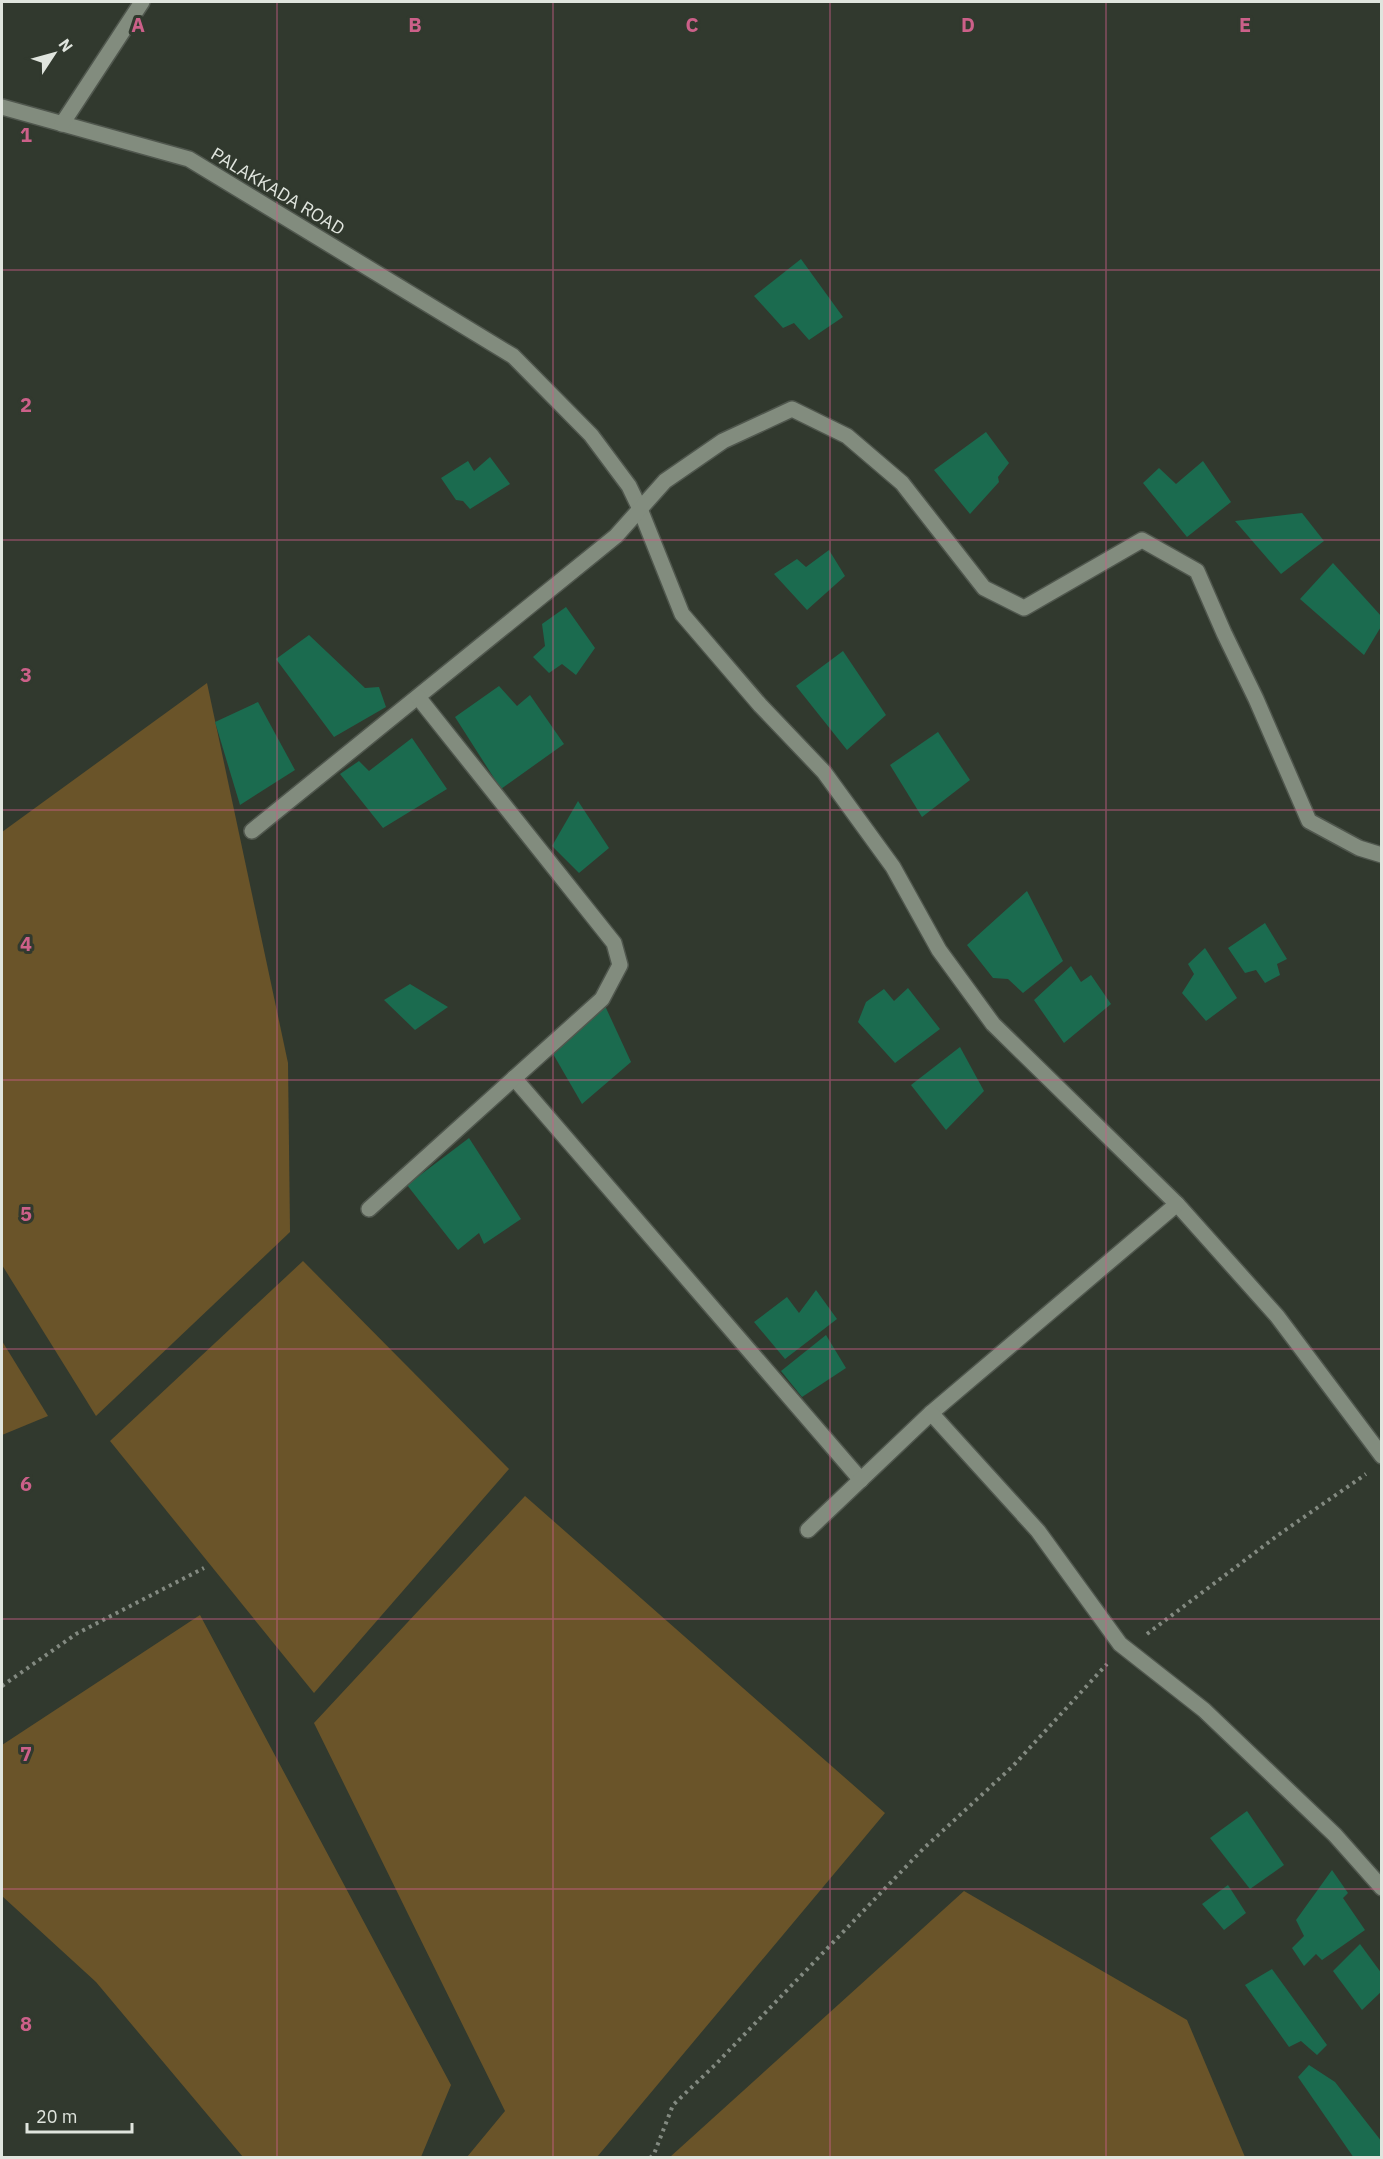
<svg xmlns="http://www.w3.org/2000/svg" width="1383" height="2159" font-family="'IBM Plex Sans',sans-serif">
  <rect width="100%" height="100%" fill="#31392e"/>
  <g fill="#6a5429">
    <polygon points="207,683 288,1063 290,1232 96,1416 2,1265 2,832"/>
    <polygon points="303,1261 509,1469 314,1693 110,1441"/>
    <polygon points="2,1341 48,1416 2,1435"/>
    <polygon points="525,1496 885,1813 597,2157 467,2157 505,2111 314,1723"/>
    <polygon points="200,1615 451,2085 421,2157 243,2157 96,1982 2,1896 2,1745"/>
    <polygon points="964,1891 1187,2020 1245,2157 670,2157"/>
  </g>
  <g fill="#1b6b4f">
    <polygon points="801,259 843,317 809,340 794,323 783,328 754,296"/>
    <polygon points="986,432 1009,463 998,477 999,482 970,514 934,470"/>
    <polygon points="490,457 510,484 470,509 463,501 456,500 441,478 468,461 474,471"/>
    <polygon points="1203,461 1231,502 1187,537 1143,483 1159,468 1176,484"/>
    <polygon points="1302,513 1324,541 1281,574 1235,521"/>
    <polygon points="829,550 845,576 807,610 774,574 797,559 806,567"/>
    <polygon points="1333,563 1382,617 1382,625 1364,655 1300,599"/>
    <polygon points="566,607 595,648 576,675 562,664 549,673 533,657 545,646 542,624"/>
    <polygon points="309,635 365,688 379,687 386,707 334,737 276,659"/>
    <polygon points="843,651 886,715 847,750 796,686"/>
    <polygon points="499,686 517,706 530,695 564,744 501,789 455,717"/>
    <polygon points="258,702 295,770 240,805 215,722"/>
    <polygon points="938,732 970,780 922,817 890,765"/>
    <polygon points="412,738 447,789 383,828 340,774 359,761 369,771"/>
    <polygon points="578,801 609,848 579,873 552,846"/>
    <polygon points="1027,891 1063,961 1023,993 1008,979 993,978 967,945"/>
    <polygon points="1265,923 1287,959 1277,964 1280,975 1265,983 1256,970 1245,973 1228,948"/>
    <polygon points="1205,948 1237,998 1206,1021 1182,993 1194,974 1188,964"/>
    <polygon points="1071,966 1081,982 1091,975 1111,1004 1064,1043 1034,1000"/>
    <polygon points="410,984 448,1007 415,1030 384,1000"/>
    <polygon points="908,988 940,1029 895,1063 858,1022 866,1002 884,989 894,1001"/>
    <polygon points="600,995 631,1062 582,1104 545,1040"/>
    <polygon points="960,1047 984,1091 946,1130 911,1085"/>
    <polygon points="469,1138 521,1219 484,1244 479,1233 458,1250 407,1185"/>
    <polygon points="816,1290 837,1319 785,1359 754,1322 787,1297 799,1313"/>
    <polygon points="826,1335 846,1368 802,1397 781,1371"/>
    <polygon points="1247,1811 1284,1865 1250,1889 1210,1838"/>
    <polygon points="1332,1870 1348,1893 1343,1898 1365,1930 1322,1960 1316,1954 1304,1966 1292,1948 1304,1936 1296,1920"/>
    <polygon points="1228,1885 1246,1913 1224,1930 1202,1904"/>
    <polygon points="1360,1944 1382,1974 1382,1991 1362,2010 1333,1971"/>
    <polygon points="1272,1969 1327,2045 1317,2055 1301,2041 1289,2047 1245,1985"/>
    <polygon points="1309,2065 1335,2082 1382,2142 1382,2158 1354,2158 1298,2077"/>
  </g>
  <g fill="none" stroke-linecap="round" stroke-linejoin="round">
    <g stroke="#50574e" stroke-width="18">
      <g id="minor">
        <polyline points="2,107 189,159 513,356 591,435 629,486 640,509 682,614 760,705 824,772 893,867 939,950 993,1024 1177,1204 1277,1316 1382,1456"/>
        <polyline points="62,124 142,2"/>
        <polyline points="252,831 616,536 665,481 723,441 792,409 847,436 902,483 984,588 1024,608 1142,540 1197,571 1224,633 1256,699 1309,821 1359,848 1382,855"/>
        <polyline points="514,1078 861,1480"/>
        <polyline points="369,1209 602,999 620,965 614,943 418,697"/>
        <polyline points="931,1413 1177,1204"/>
        <polyline points="808,1530 931,1413 1038,1531 1120,1644 1204,1710 1335,1835 1382,1888"/>
      </g>
    </g>
    <g stroke="#838a81" stroke-width="4" stroke-dasharray="3 4.5" stroke-linecap="butt">
      <polyline points="1147,1634 1281,1533 1366,1474"/>
      <polyline points="2,1686 76,1634 204,1568"/>
      <polyline points="650,2158 654,2154 673,2105 715,2065 923,1849 1013,1766 1107,1664"/>
    </g>
    <use href="#minor" stroke="#828c7e" stroke-width="15"/>
  </g>
  <path fill="none" stroke="#cc6089" stroke-width="1.5" stroke-opacity="0.55" d="M277,2V2158M553,2V2158M830,2V2158M1106,2V2158M2,270H1382M2,540H1382M2,810H1382M2,1080H1382M2,1349H1382M2,1619H1382M2,1889H1382"/>
  <g text-anchor="middle" dominant-baseline="central" stroke-width="6" stroke-linejoin="round" paint-order="stroke">
    <g font-size="18" fill="#e0e5de" stroke="#31392e">
      <text transform="translate(278 191) rotate(31)">PALAKKADA ROAD</text>
    </g>
  </g>
  <g font-size="20" text-anchor="middle" font-weight="bold" fill="#cc6089" stroke="#31392e" stroke-width="6" stroke-linejoin="round" paint-order="stroke">
    <text x="138" y="32">A</text>
    <text x="415" y="32">B</text>
    <text x="692" y="32">C</text>
    <text x="968" y="32">D</text>
    <text x="1245" y="32">E</text>
    <text x="26" y="142">1</text>
    <text x="26" y="412">2</text>
    <text x="26" y="682">3</text>
    <text x="26" y="951">4</text>
    <text x="26" y="1221">5</text>
    <text x="26" y="1491">6</text>
    <text x="26" y="1761">7</text>
    <text x="26" y="2031">8</text>
  </g>
  <rect width="1383" height="2159" fill="none" stroke="#e0e5de" stroke-width="6"/>
  <g transform="translate(54 54) rotate(54)" stroke="#31392e" stroke-width="4.5" paint-order="stroke">
  <path d="M0-4.5L10 22L0 15L-10 22Z" fill="#e0e5de"/>
  <text y="-9" font-size="16" font-weight="bold" text-anchor="middle" fill="#e0e5de">N</text>
  </g>
  <path d="M27 2123v9h105v-9" fill="none" stroke="#e0e5de" stroke-width="3"/>
  <text x="36" y="2123" font-size="18" fill="#e0e5de" stroke="#31392e" stroke-width="4.5" paint-order="stroke">20 m</text>
</svg>
